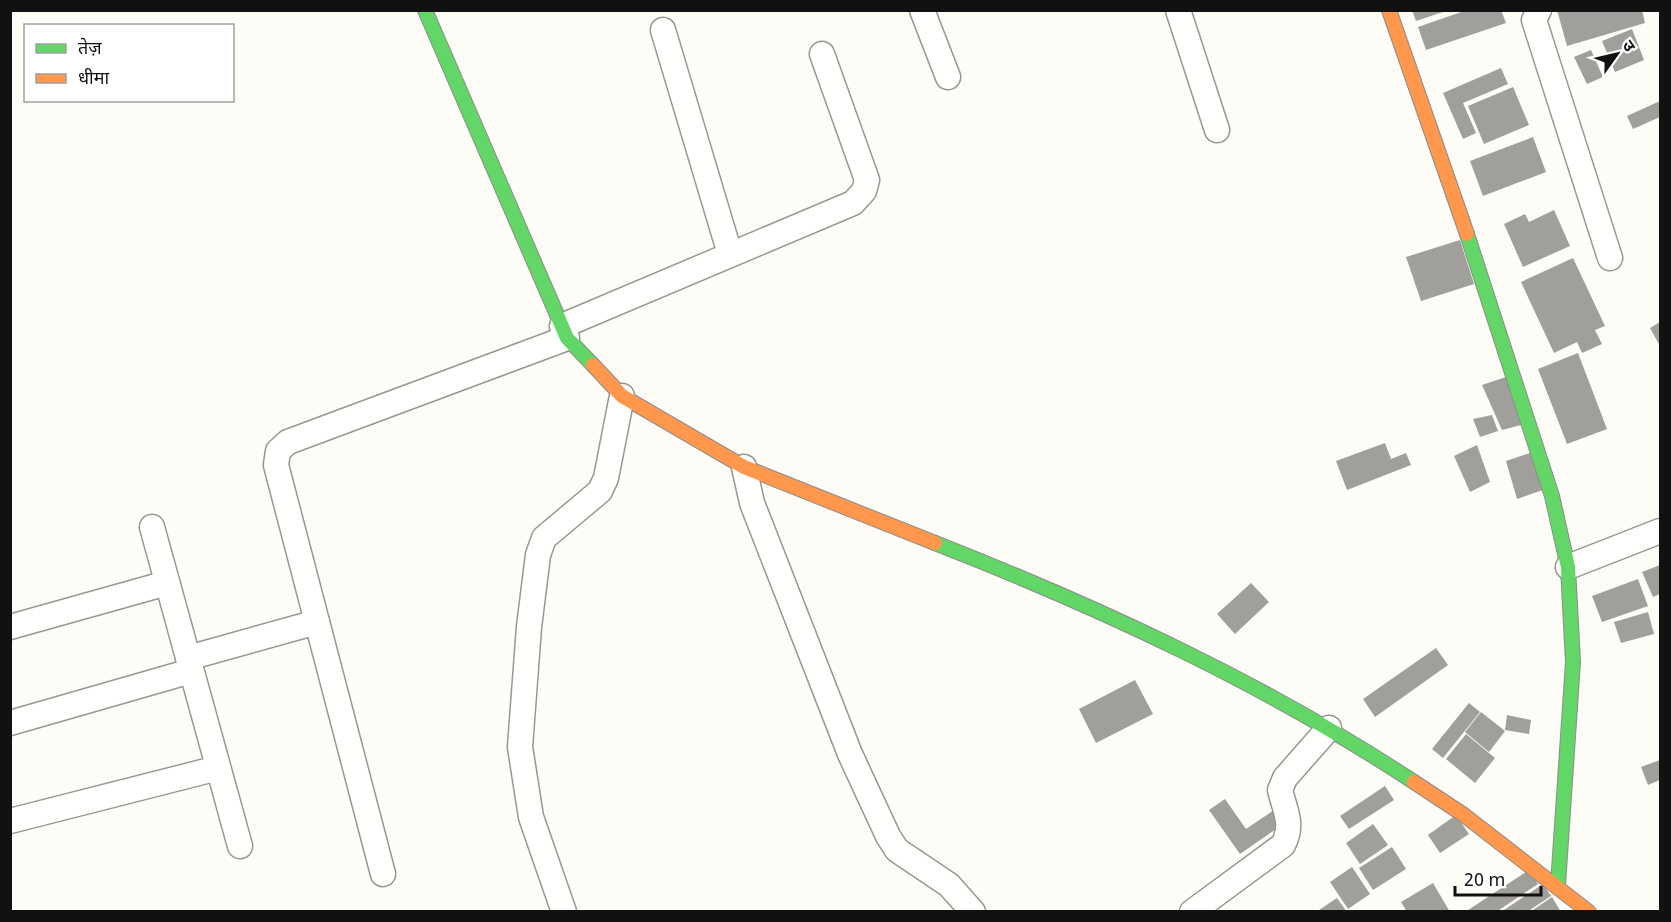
<svg xmlns="http://www.w3.org/2000/svg" width="1671" height="922" font-family="Georgia,'Noto Sans Devanagari',serif">
  <rect width="100%" height="100%" fill="#fdfcf7"/>
  <g fill="#a19f9c">
    <polygon points="1412,10 1446,10 1446,11 1416,21"/>
    <polygon points="1467,10 1501,10 1506,23 1426,50 1418,27"/>
    <polygon points="1557,10 1642,10 1645,23 1567,46"/>
    <polygon points="1632,29 1644,60 1615,72 1602,41"/>
    <polygon points="1591,50 1603,77 1587,84 1574,57"/>
    <polygon points="1501,68 1508,84 1463,103 1476,133 1463,139 1443,93"/>
    <polygon points="1513,87 1529,125 1484,144 1468,106"/>
    <polygon points="1660,101 1660,117 1633,129 1627,116"/>
    <polygon points="1533,137 1546,172 1483,196 1470,161"/>
    <polygon points="1554,210 1570,246 1523,267 1504,224 1525,214 1529,222"/>
    <polygon points="1460,240 1474,284 1421,301 1406,257"/>
    <polygon points="1573,258 1605,326 1595,330 1602,344 1582,353 1577,342 1554,353 1521,282"/>
    <polygon points="1660,322 1660,346 1650,328"/>
    <polygon points="1578,353 1607,429 1567,444 1538,369"/>
    <polygon points="1509,376 1525,424 1502,430 1482,385"/>
    <polygon points="1492,415 1498,431 1480,437 1473,419"/>
    <polygon points="1385,443 1391,459 1406,453 1411,465 1347,490 1336,461"/>
    <polygon points="1477,445 1490,482 1470,492 1454,456"/>
    <polygon points="1530,453 1543,490 1517,499 1506,461"/>
    <polygon points="1660,565 1660,594 1653,597 1642,572"/>
    <polygon points="1638,579 1648,606 1602,622 1592,596"/>
    <polygon points="1251,583 1269,602 1235,634 1217,614"/>
    <polygon points="1648,612 1654,634 1621,643 1614,622"/>
    <polygon points="1436,648 1448,665 1375,717 1363,699"/>
    <polygon points="1135,680 1153,714 1096,743 1079,709"/>
    <polygon points="1469,703 1480,712 1443,758 1432,749"/>
    <polygon points="1481,712 1505,731 1489,752 1465,732"/>
    <polygon points="1507,715 1531,720 1529,734 1505,730"/>
    <polygon points="1466,734 1495,758 1475,783 1446,759"/>
    <polygon points="1660,760 1660,780 1648,785 1641,767"/>
    <polygon points="1385,786 1394,800 1349,829 1340,816"/>
    <polygon points="1225,799 1246,829 1277,808 1286,822 1240,854 1209,810"/>
    <polygon points="1456,815 1469,834 1440,853 1428,835"/>
    <polygon points="1373,824 1388,845 1360,864 1346,843"/>
    <polygon points="1392,847 1406,869 1373,890 1359,868"/>
    <polygon points="1352,867 1370,894 1348,909 1330,882"/>
    <polygon points="1529,870 1538,884 1496,912 1465,912"/>
    <polygon points="1433,883 1450,912 1407,912 1401,902"/>
    <polygon points="1543,884 1551,896 1527,912 1501,912"/>
    <polygon points="1552,897 1561,912 1530,912"/>
    <polygon points="1337,898 1347,912 1316,912"/>
  </g>
  <g fill="none" stroke-linecap="round" stroke-linejoin="round">
    <g stroke="#979795" stroke-width="27">
      <g id="street">
        <polyline points="922,10 948,77"/>
        <polyline points="1178,10 1217,130"/>
        <polyline points="1539,10 1534,20 1610,258"/>
        <polyline points="663,30 730,254"/>
        <polyline points="562,326 853,203 864,191 867,180 822,54"/>
        <polyline points="744,467 752,503 850,754 888,836 897,850 949,885 973,912"/>
        <polyline points="152,527 240,846"/>
        <polyline points="1568,567 1660,531"/>
        <polyline points="10,627 167,583"/>
        <polyline points="188,658 317,622"/>
        <polyline points="10,723 191,671"/>
        <polyline points="10,821 218,768"/>
        <polyline points="383,874 276,465 278,451 288,442 567,338"/>
        <polyline points="564,912 531,817 520,747 529,627 538,555 544,538 600,491 606,478 622,396"/>
        <path d="M1192,912L1283,845C1294,824 1285,811 1280,790L1285,778L1329,728"/>
      </g>
    </g>
    <g stroke="#8e8d8b" stroke-width="16">
      <g id="fast">
        <polyline points="425,10 567,338 593,365"/>
        <polyline points="1467,234 1552,496 1568,567 1573,662 1558,885"/>
        <path d="M935,543C1101,608 1265,684 1414,782"/>
      </g>
    </g>
    <g stroke="#8e8d8b" stroke-width="16">
      <g id="slow">
        <polyline points="1389,10 1467,234"/>
        <polyline points="593,365 622,396 744,467 935,543"/>
        <polyline points="1414,782 1464,815 1589,912"/>
      </g>
    </g>
    <use href="#street" stroke="#fffffe" stroke-width="24"/>
    <use href="#fast" stroke="#63d668" stroke-width="14"/>
    <use href="#slow" stroke="#ff974d" stroke-width="14"/>
  </g>
  <rect width="1671" height="922" fill="none" stroke="#111111" stroke-width="24"/>
  <rect x="24" y="24" width="210" height="78" fill="#ffffff" stroke="#a0a0a0" stroke-width="1.5"/>
  <rect x="36" y="44" width="30" height="9" fill="#63d668" stroke="#a0a0a0" stroke-width="1.5"/>
  <text x="78" y="54" font-size="18" fill="#111111">तेज़</text>
  <rect x="36" y="74" width="30" height="9" fill="#ff974d" stroke="#a0a0a0" stroke-width="1.5"/>
  <text x="78" y="84" font-size="18" fill="#111111">धीमा</text>
  <g transform="translate(1617 54) rotate(56)" stroke="#ffffff" stroke-width="4.5" paint-order="stroke">
  <path d="M0-4.5L10 22L0 15L-10 22Z" fill="#111111"/>
  <text y="-9" font-size="16" font-weight="bold" text-anchor="middle" fill="#111111">उ</text>
  </g>
  <path d="M1455 886v9h86v-9" fill="none" stroke="#111111" stroke-width="3"/>
  <text x="1464" y="886" font-size="18" fill="#111111" stroke="#ffffff" stroke-width="4.5" paint-order="stroke">20 m</text>
</svg>
